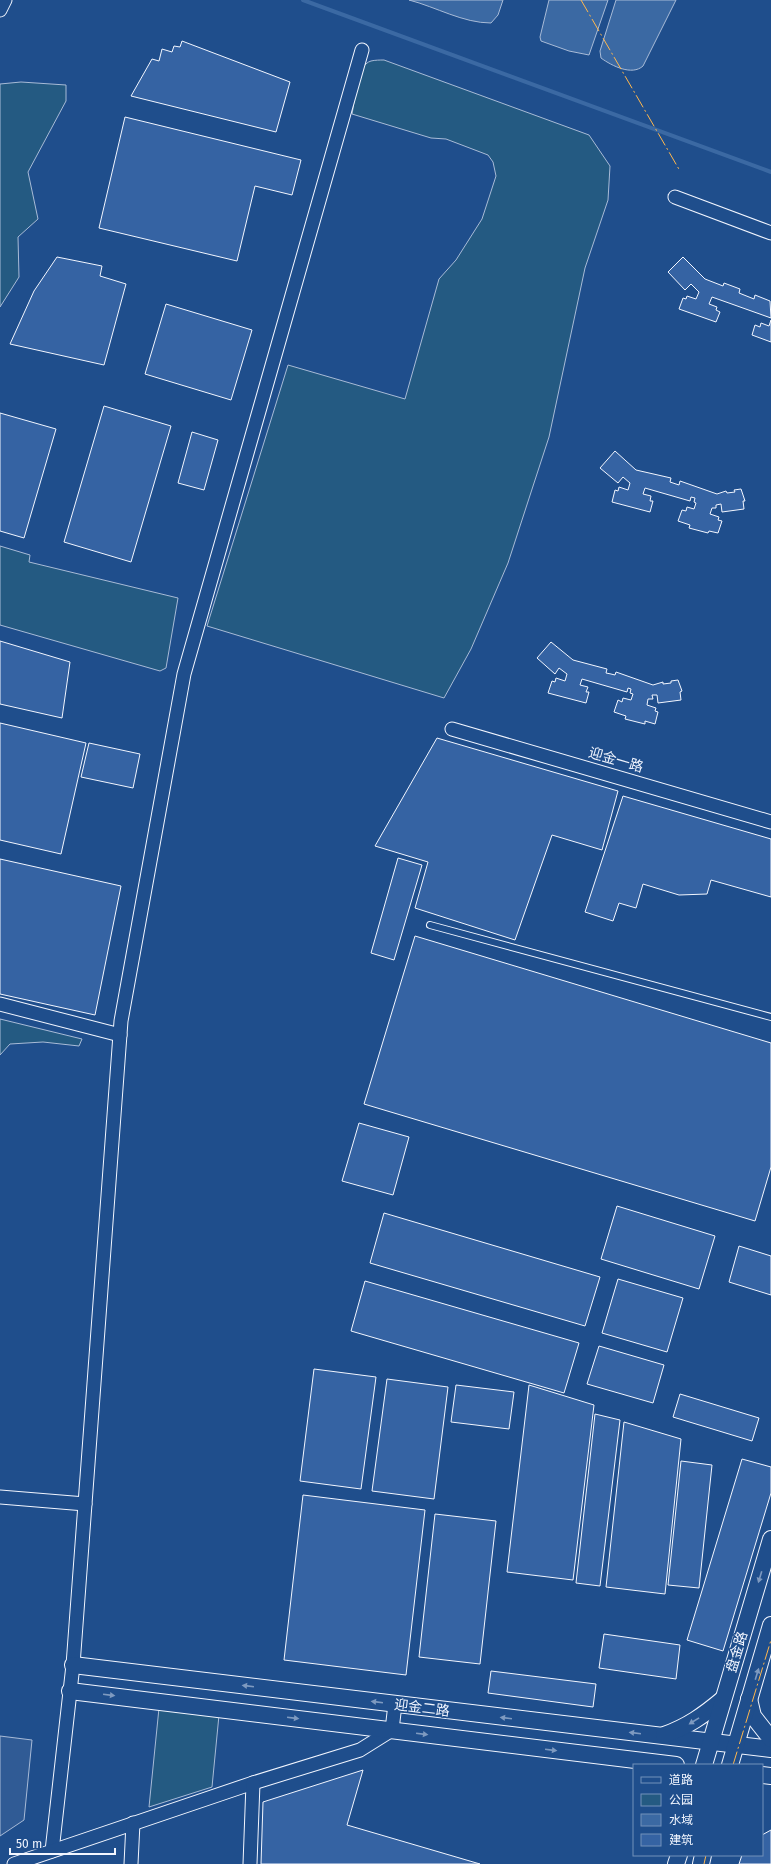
<svg xmlns="http://www.w3.org/2000/svg" width="771" height="1864" font-family="'Fira Sans','Noto Sans SC',sans-serif">
  <rect width="100%" height="100%" fill="#1f4e8c"/>
  <g fill="#245a82" stroke="#a8bbd7">
    <path d="M384,60L589,135L610,166L608,200L585,268L549,437L508,563L471,649L444,698L207,626L288,365L405,399L439,279L456,260L482,219L496,176L493,162L488,155L446,139L431,138L352,114C355,100 356,65 371,61C375,60 380,60 384,60Z"/>
    <polygon points="21,82 66,85 66,101 28,172 38,219 18,237 19,277 0,307 0,84"/>
    <polygon points="0,546 30,555 29,562 178,598 166,668 160,671 0,625"/>
    <polygon points="0,1019 82,1039 79,1046 43,1042 10,1044 0,1055"/>
    <polygon points="159,1708 219,1715 212,1787 149,1807"/>
  </g>
  <polygon fill="#305b95" stroke="#a8bbd7" points="0,1736 32,1740 24,1820 0,1836"/>
  <g fill="#3b69a3" stroke="#a8bbd7">
    <path d="M409,0H503L498,15L491,23C463,23 436,7 409,0Z"/>
    <polygon points="549,0 608,0 589,55 569,51 541,41 540,37"/>
    <path d="M616,0H676L643,66C632,76 612,66 601,58L600,51Z"/>
  </g>
  <g fill="none" stroke-linecap="round" stroke-linejoin="round">
    <polyline stroke="#3b69a3" stroke-width="4" points="303,0 771,172"/>
  </g>
  <g fill="#3563a3" stroke="#f2f6ff">
    <polygon points="182,41 290,82 276,132 131,96 152,59 159,61 162,49 172,52 174,46 180,47"/>
    <polygon points="125,117 301,160 292,195 255,186 237,261 99,228"/>
    <polygon points="57,257 102,266 100,276 126,284 104,365 10,344 34,291"/>
    <polygon points="683,257 705,279 723,286 724,283 740,289 739,293 754,299 755,295 770,301 771,318 712,297 709,304 717,307 716,310 720,312 716,322 679,309 683,298 686,299 687,296 696,299 699,292 691,284 685,290 668,272"/>
    <polygon points="166,304 252,330 231,400 145,374"/>
    <polygon points="771,320 771,342 752,335 755,325 760,327 761,323 769,326"/>
    <polygon points="104,406 171,426 131,562 64,542"/>
    <polygon points="0,413 56,429 24,538 0,531"/>
    <polygon points="192,432 218,440 204,490 178,483"/>
    <polygon points="615,451 636,470 671,478 670,482 679,485 680,481 717,494 726,491 727,493 735,492 734,490 741,489 745,501 743,501 744,509 722,512 721,504 716,505 716,508 712,508 710,514 719,517 718,520 722,521 718,533 709,531 708,533 689,528 690,525 678,521 682,510 686,511 687,507 694,509 696,503 694,502 695,498 691,497 690,501 645,488 643,494 651,496 650,501 653,501 650,512 612,502 615,490 618,491 619,487 628,490 630,483 623,477 618,483 600,468"/>
    <polygon points="0,641 70,662 62,718 0,704"/>
    <polygon points="551,642 573,660 607,669 606,673 611,674 615,675 616,672 653,685 663,682 663,684 671,683 671,681 678,680 682,691 680,692 681,700 658,703 657,695 652,695 653,699 648,699 647,705 656,708 655,711 658,712 655,724 645,721 645,724 625,719 626,716 614,712 618,700 622,702 623,698 631,700 633,694 630,693 631,689 628,688 627,692 582,679 580,685 588,687 586,692 589,692 586,703 548,693 552,681 555,682 556,678 565,681 567,674 559,668 555,674 537,658"/>
    <polygon points="0,723 86,743 61,854 0,840"/>
    <polygon points="437,738 618,791 602,850 552,835 515,940 415,908 428,862 375,846"/>
    <polygon points="89,743 140,754 133,788 81,777"/>
    <polygon points="623,796 771,839 771,897 711,880 707,894 679,895 643,884 636,908 619,903 613,921 585,912"/>
    <polygon points="398,858 422,865 394,960 371,953"/>
    <polygon points="0,859 121,886 95,1015 0,994"/>
    <polygon points="415,936 771,1043 771,1167 755,1221 364,1104"/>
    <polygon points="359,1123 409,1137 393,1195 342,1181"/>
    <polygon points="617,1206 715,1236 699,1289 601,1259"/>
    <polygon points="384,1213 600,1277 585,1326 370,1263"/>
    <polygon points="739,1246 771,1256 771,1295 729,1282"/>
    <polygon points="618,1279 683,1298 667,1352 602,1333"/>
    <polygon points="365,1281 579,1343 564,1393 351,1331"/>
    <polygon points="599,1346 664,1365 653,1403 587,1384"/>
    <polygon points="314,1369 376,1377 361,1489 300,1481"/>
    <polygon points="387,1379 448,1387 434,1499 372,1491"/>
    <polygon points="456,1385 514,1392 509,1429 451,1422"/>
    <polygon points="529,1385 594,1405 573,1580 507,1572"/>
    <polygon points="680,1394 759,1418 752,1441 673,1417"/>
    <polygon points="595,1414 620,1420 600,1586 576,1583"/>
    <polygon points="624,1422 681,1439 665,1594 606,1587"/>
    <polygon points="742,1459 771,1467 771,1493 723,1651 687,1640"/>
    <polygon points="681,1461 712,1465 699,1588 668,1585"/>
    <polygon points="303,1495 425,1510 406,1675 284,1660"/>
    <polygon points="435,1514 496,1521 480,1664 419,1657"/>
    <polygon points="604,1634 680,1645 676,1679 599,1668"/>
    <polygon points="491,1671 596,1684 593,1707 488,1693"/>
    <polygon points="363,1770 347,1825 480,1864 261,1864 263,1802"/>
    <polygon points="771,1830 771,1864 739,1864 742,1855 762,1855 762,1835"/>
  </g>
  <g fill="none" stroke-linecap="round" stroke-linejoin="round">
    <g stroke="#f2f6ff" stroke-width="8">
      <polyline id="service" points="430,925 771,1017"/>
    </g>
    <g stroke="#f2f6ff" stroke-width="15">
      <g id="minor">
        <polyline points="0,10 5,0"/>
        <polyline points="675,197 771,233"/>
        <polyline points="452,729 771,822"/>
        <polyline points="0,1004 120,1035"/>
        <polyline points="0,1497 85,1504"/>
        <polyline points="52,1851 73,1665 121,1021 184,674 362,50"/>
        <polyline points="14,1864 253,1783 360,1750 392,1730 395,1704"/>
        <polyline points="131,1864 133,1823"/>
        <polyline points="250,1864 253,1783"/>
      </g>
    </g>
    <g stroke="#f2f6ff" stroke-width="18">
      <g id="tertiary">
        <polyline points="73,1665 771,1749"/>
        <polyline points="70,1691 676,1765"/>
        <polyline points="749,1699 753,1716 771,1739"/>
        <path d="M664,1735C687,1727 704,1715 723,1699"/>
        <polyline points="704,1765 771,1539"/>
        <polyline points="730,1765 771,1625"/>
        <polyline points="762,1775 771,1776"/>
        <polyline points="676,1864 679,1855"/>
        <polyline points="701,1864 703,1855"/>
      </g>
    </g>
    <use href="#service" stroke="#1f4e8c" stroke-width="6"/>
    <use href="#minor" stroke="#1f4e8c" stroke-width="13"/>
    <use href="#tertiary" stroke="#1f4e8c" stroke-width="16"/>
    <g stroke="#ffb74d" stroke-width="1" stroke-dasharray="14 3 2 3" stroke-linecap="butt">
      <polyline points="581,0 680,171"/>
      <polyline points="733,1765 771,1640"/>
      <polyline points="704,1864 706,1855"/>
    </g>
  </g>
  <defs><path id="oneway-solid" d="M-6-.8H1V-3.2L6.5 0L1 3.2V.8H-6Z"/></defs>
  <g fill="#7e9ac0">
    <use href="#oneway-solid" transform="translate(760 1577) rotate(107)"/>
    <use href="#oneway-solid" transform="translate(757 1674) rotate(-73)"/>
    <use href="#oneway-solid" transform="translate(248 1686) rotate(-173)"/>
    <use href="#oneway-solid" transform="translate(109 1695) rotate(7)"/>
    <use href="#oneway-solid" transform="translate(377 1702) rotate(-173)"/>
    <use href="#oneway-solid" transform="translate(293 1718) rotate(7)"/>
    <use href="#oneway-solid" transform="translate(506 1718) rotate(-173)"/>
    <use href="#oneway-solid" transform="translate(694 1721) rotate(148)"/>
    <use href="#oneway-solid" transform="translate(635 1733) rotate(-173)"/>
    <use href="#oneway-solid" transform="translate(422 1734) rotate(7)"/>
    <use href="#oneway-solid" transform="translate(551 1750) rotate(7)"/>
  </g>
  <g text-anchor="middle" dominant-baseline="central" stroke-width="3" stroke-linejoin="round" paint-order="stroke">
    <g font-size="14" fill="#f2f6ff" stroke="#1f4e8c">
      <text transform="translate(616 760) rotate(16)">迎金一路</text>
      <text transform="translate(737 1652) rotate(-73)">盘金路</text>
      <text transform="translate(422 1708) rotate(7)">迎金二路</text>
    </g>
  </g>
  <rect x="633" y="1764" width="130" height="92" fill="#1f4e8c" stroke="#7391ba"/>
  <rect x="641" y="1777" width="20" height="6" fill="#1f4e8c" stroke="#7391ba"/>
  <text x="669" y="1784" font-size="12" fill="#f2f6ff">道路</text>
  <rect x="641" y="1794" width="20" height="12" fill="#245a82" stroke="#7391ba"/>
  <text x="669" y="1804" font-size="12" fill="#f2f6ff">公园</text>
  <rect x="641" y="1814" width="20" height="12" fill="#3b69a3" stroke="#7391ba"/>
  <text x="669" y="1824" font-size="12" fill="#f2f6ff">水域</text>
  <rect x="641" y="1834" width="20" height="12" fill="#3563a3" stroke="#7391ba"/>
  <text x="669" y="1844" font-size="12" fill="#f2f6ff">建筑</text>
  <path d="M10 1848v6h105v-6" fill="none" stroke="#f2f6ff" stroke-width="2"/>
  <text x="16" y="1848" font-size="12" fill="#f2f6ff" stroke="#1f4e8c" stroke-width="3" paint-order="stroke">50 m</text>
</svg>
